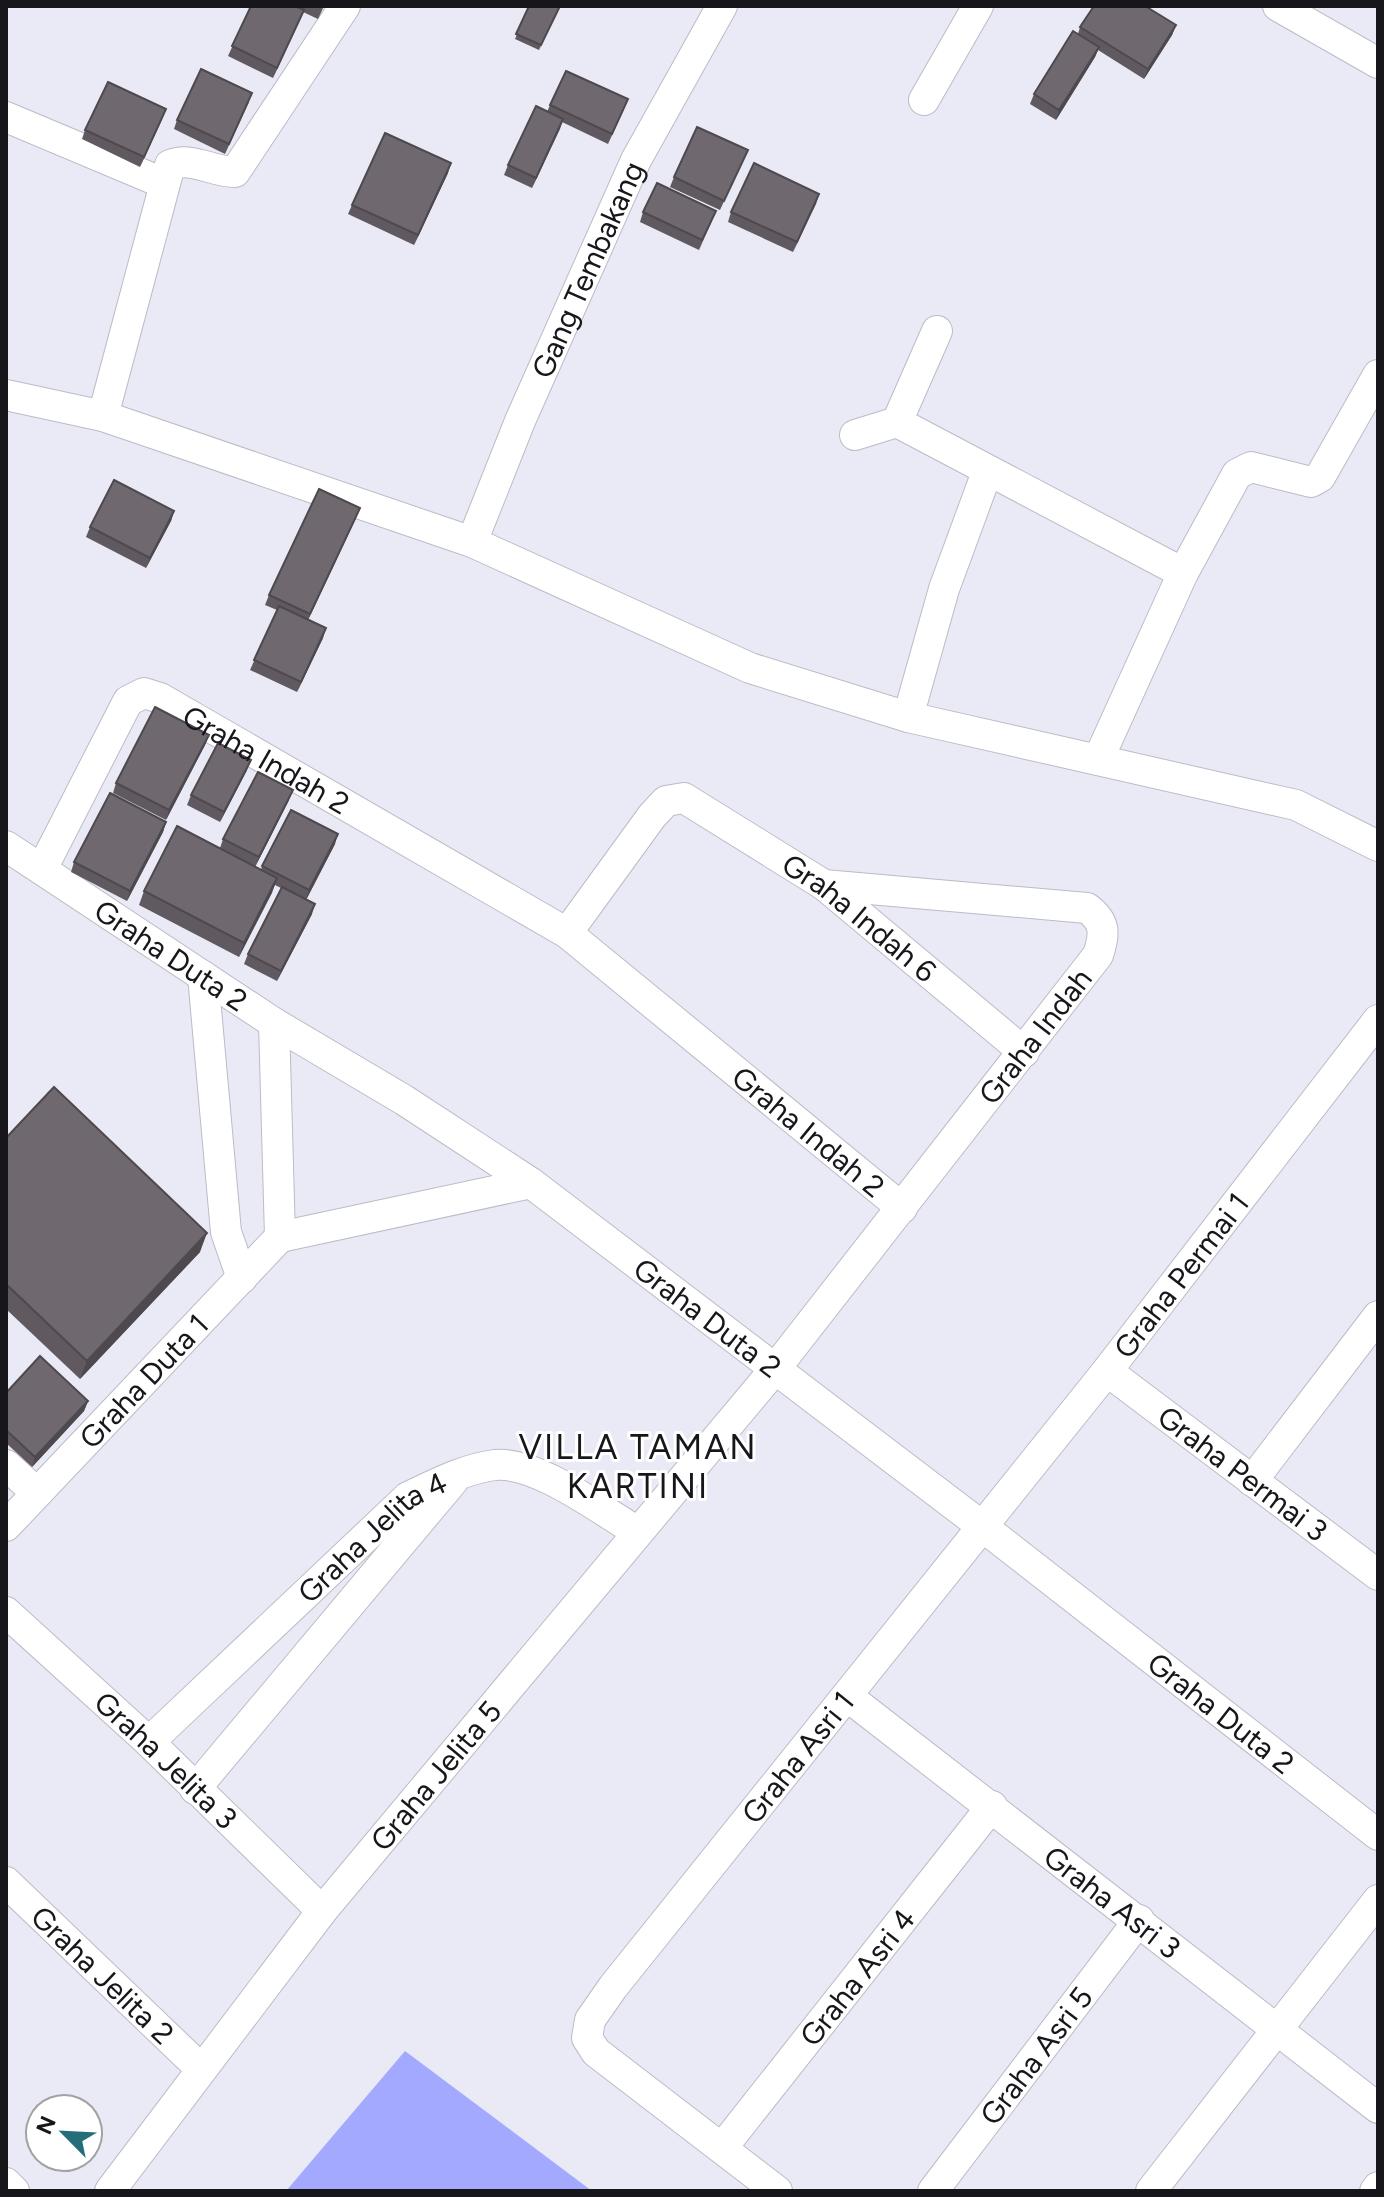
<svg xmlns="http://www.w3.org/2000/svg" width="1384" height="2197" font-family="Figtree,sans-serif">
  <rect width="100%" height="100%" fill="#e9eaf5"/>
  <polygon fill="#a3a9fe" points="405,2051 592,2191 286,2191"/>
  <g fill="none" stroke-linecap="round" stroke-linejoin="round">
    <g stroke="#babcc6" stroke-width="32">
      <g id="street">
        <polyline points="1278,6 1378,63"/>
        <polyline points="924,100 978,6"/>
        <polyline points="6,117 163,183"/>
        <polyline points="6,395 103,416 472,542 750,668 908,717 1296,805 1378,846"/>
        <path d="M103,416L170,165C192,156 212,172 235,172L345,6"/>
        <polyline points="897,422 937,331"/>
        <polyline points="855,435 897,422 1183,573"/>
        <path id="s1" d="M472,542L520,421L636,160L722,6"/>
        <polyline points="908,717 944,589 987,472"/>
        <polyline points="1098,760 1183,573 1237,474 1251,467 1311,482 1320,477 1378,375"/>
        <path id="s2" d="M6,846L274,1023L404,1100L531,1183L983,1527L1378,1835"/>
        <path id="s3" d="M42,869L128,701L144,693L160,698L567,933L902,1208"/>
        <path id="s4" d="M567,933L652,816L666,801L684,798L824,885L1024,1052"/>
        <polyline points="203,976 226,1232 242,1278"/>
        <polyline points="274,1023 280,1237"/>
        <path id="s5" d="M1107,1371L1378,1575"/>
        <polyline points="6,1465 37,1493"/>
        <polyline points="1252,1481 1378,1316"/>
        <path id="s6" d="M6,1526L280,1237L531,1183"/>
        <path id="s7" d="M6,1612L149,1742L322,1911"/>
        <path id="s8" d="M847,1696L1378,2108"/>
        <path id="s9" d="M149,1742L408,1497C436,1484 464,1469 495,1465C537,1461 602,1511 638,1532"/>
        <polyline points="195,1789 453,1481"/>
        <path id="s10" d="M6,1882L200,2068"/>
        <path id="s11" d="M722,2148L992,1806"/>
        <polyline points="6,2183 14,2191"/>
        <path id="s12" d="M110,2191L322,1911L775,1369L1098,955C1105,934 1106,922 1087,908L824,885"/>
        <path id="s13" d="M777,2191L596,2052L587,2038L590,2020L613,1987L1107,1371L1378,1020"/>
        <path id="s14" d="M933,2191L1139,1920"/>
        <polyline points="1151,2191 1378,1900"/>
        <polyline points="1375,2191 1378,2187"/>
      </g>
    </g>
    <use href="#street" stroke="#fff" stroke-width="30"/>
  </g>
  <g fill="#60595f">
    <polygon points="251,6 324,6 318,19 303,12 273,78 228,56"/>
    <polygon points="529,6 560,6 539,50 515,39"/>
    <polygon points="1176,25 1172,35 1144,79 1098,50 1095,57 1056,120 1030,104 1034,94 1078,34 1080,27"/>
    <polygon points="249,102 225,154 174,129 177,120"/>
    <polygon points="550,105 624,109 608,144 562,122 532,188 504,175 508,165 547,112"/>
    <polygon points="162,119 140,167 82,139 85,130"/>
    <polygon points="748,150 720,210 670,187 674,177"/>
    <polygon points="448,173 414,245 348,214 352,205"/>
    <polygon points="819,194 793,252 728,222 731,212"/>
    <polygon points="643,212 712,221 699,250 640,222"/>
    <polygon points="174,511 171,521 146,568 86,537 90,527"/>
    <polygon points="356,518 308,620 323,638 297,692 250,670 277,610 265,605 269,595"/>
    <polygon points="209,735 205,745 166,820 113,793 116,783"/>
    <polygon points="247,770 220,822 187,805 191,795"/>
    <polygon points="289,800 255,867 261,870 262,866 335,844 306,900 312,914 277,981 244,964 248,954 281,888 275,885 239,957 139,905 144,891 220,848 223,839"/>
    <polygon points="166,822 163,832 127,901 71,872 74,862"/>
    <polygon points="6,1138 200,1252 80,1379 6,1309"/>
    <polygon points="6,1393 88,1401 84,1411 32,1467 6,1443"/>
  </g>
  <g fill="#4e494e">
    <polygon points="304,10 300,20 273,78 277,68"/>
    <polygon points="1176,25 1172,35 1144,79 1148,69"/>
    <polygon points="1099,47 1095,57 1056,120 1059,110"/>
    <polygon points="166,109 162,119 140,167 144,157"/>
    <polygon points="563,119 560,129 532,188 536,178"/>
    <polygon points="451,163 448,173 414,245 418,235"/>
    <polygon points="819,194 816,204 793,252 797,242"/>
    <polygon points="360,508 356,518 306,624 310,614"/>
    <polygon points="174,511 171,521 146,568 150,558"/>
    <polygon points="326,628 323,638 297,692 301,682"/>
    <polygon points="209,735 205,745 166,820 169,810"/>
    <polygon points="251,760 247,770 220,822 224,812"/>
    <polygon points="293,790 289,800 255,867 259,857"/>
    <polygon points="166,822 163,832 127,901 130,891"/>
    <polygon points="338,834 335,844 306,900 309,890"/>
    <polygon points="277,878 272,893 239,957 244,943"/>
    <polygon points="315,904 312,914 277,981 281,971"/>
    <polygon points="207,1233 200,1252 80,1379 87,1361"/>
    <polygon points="88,1401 84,1411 32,1467 35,1457"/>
  </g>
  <g fill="#70686f" stroke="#4e494e" stroke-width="2">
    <polygon points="251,6 295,6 304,10 277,68 232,46"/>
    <polygon points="529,6 560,6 541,45 516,34"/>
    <polygon points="1094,6 1145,6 1176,25 1148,69 1080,27"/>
    <polygon points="1073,31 1099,47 1059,110 1034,94"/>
    <polygon points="201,69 252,93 229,144 177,120"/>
    <polygon points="566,71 628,99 612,134 550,105"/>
    <polygon points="108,82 166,109 144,157 85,130"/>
    <polygon points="536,106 563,119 536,178 508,165"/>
    <polygon points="697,127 748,150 724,201 674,177"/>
    <polygon points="385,133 451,163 418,235 352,205"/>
    <polygon points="754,163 819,194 797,242 731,212"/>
    <polygon points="657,183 716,211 702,240 643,212"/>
    <polygon points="114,480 174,511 150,558 90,527"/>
    <polygon points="319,489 360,508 310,614 269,595"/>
    <polygon points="279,606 326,628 301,682 254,660"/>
    <polygon points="155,707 209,735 169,810 116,783"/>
    <polygon points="218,743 251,760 224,812 191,795"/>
    <polygon points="258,772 293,790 259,857 223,839"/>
    <polygon points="110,793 166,822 130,891 74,862"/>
    <polygon points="291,810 338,834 309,890 262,866"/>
    <polygon points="177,826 277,878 244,943 144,891"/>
    <polygon points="282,887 315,904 281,971 248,954"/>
    <polygon points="54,1087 207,1233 87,1361 6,1284 6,1138"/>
    <polygon points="40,1356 88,1401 35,1457 6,1430 6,1393"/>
  </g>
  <g text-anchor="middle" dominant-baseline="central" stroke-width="6" stroke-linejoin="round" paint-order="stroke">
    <g font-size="30" fill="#17171b" stroke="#fff">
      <text stroke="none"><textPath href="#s1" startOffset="296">Gang Tembakang</textPath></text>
      <text stroke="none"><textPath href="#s3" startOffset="346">Graha Indah 2</textPath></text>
      <text stroke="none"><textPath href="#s4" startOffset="396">Graha Indah 6</textPath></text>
      <text stroke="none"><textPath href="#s2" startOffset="198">Graha Duta 2</textPath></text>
      <text stroke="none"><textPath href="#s12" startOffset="1480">Graha Indah</textPath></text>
      <text stroke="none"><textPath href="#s3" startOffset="1006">Graha Indah 2</textPath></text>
      <text stroke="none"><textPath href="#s13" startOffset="1214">Graha Permai 1</textPath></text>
      <text stroke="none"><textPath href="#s2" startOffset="846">Graha Duta 2</textPath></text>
      <text stroke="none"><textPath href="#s6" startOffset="200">Graha Duta 1</textPath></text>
      <text stroke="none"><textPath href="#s5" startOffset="170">Graha Permai 3</textPath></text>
      <text stroke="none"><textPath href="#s9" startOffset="304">Graha Jelita 4</textPath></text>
      <text stroke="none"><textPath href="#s2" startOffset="1494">Graha Duta 2</textPath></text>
      <text stroke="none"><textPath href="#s13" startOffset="598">Graha Asri 1</textPath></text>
      <text stroke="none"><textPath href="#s7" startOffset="218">Graha Jelita 3</textPath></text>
      <text stroke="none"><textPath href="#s12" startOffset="528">Graha Jelita 5</textPath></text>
      <text stroke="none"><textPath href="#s8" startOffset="336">Graha Asri 3</textPath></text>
      <text stroke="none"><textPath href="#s10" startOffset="134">Graha Jelita 2</textPath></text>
      <text stroke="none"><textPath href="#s11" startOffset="218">Graha Asri 4</textPath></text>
      <text stroke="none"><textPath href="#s14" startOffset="170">Graha Asri 5</textPath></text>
    </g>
    <g font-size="34" letter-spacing="2" fill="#17171b" stroke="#fff">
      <text x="638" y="1447">VILLA TAMAN<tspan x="638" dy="39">KARTINI</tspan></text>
    </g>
  </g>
  <rect width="1384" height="2197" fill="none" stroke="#17171b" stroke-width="16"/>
  <g transform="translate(64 2133) rotate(294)"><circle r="38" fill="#ffffff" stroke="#a2a2a4" stroke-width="2"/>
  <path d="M0-6L14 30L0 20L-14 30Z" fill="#256e79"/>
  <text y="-12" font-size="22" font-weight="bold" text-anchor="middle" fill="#17171b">N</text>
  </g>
</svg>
